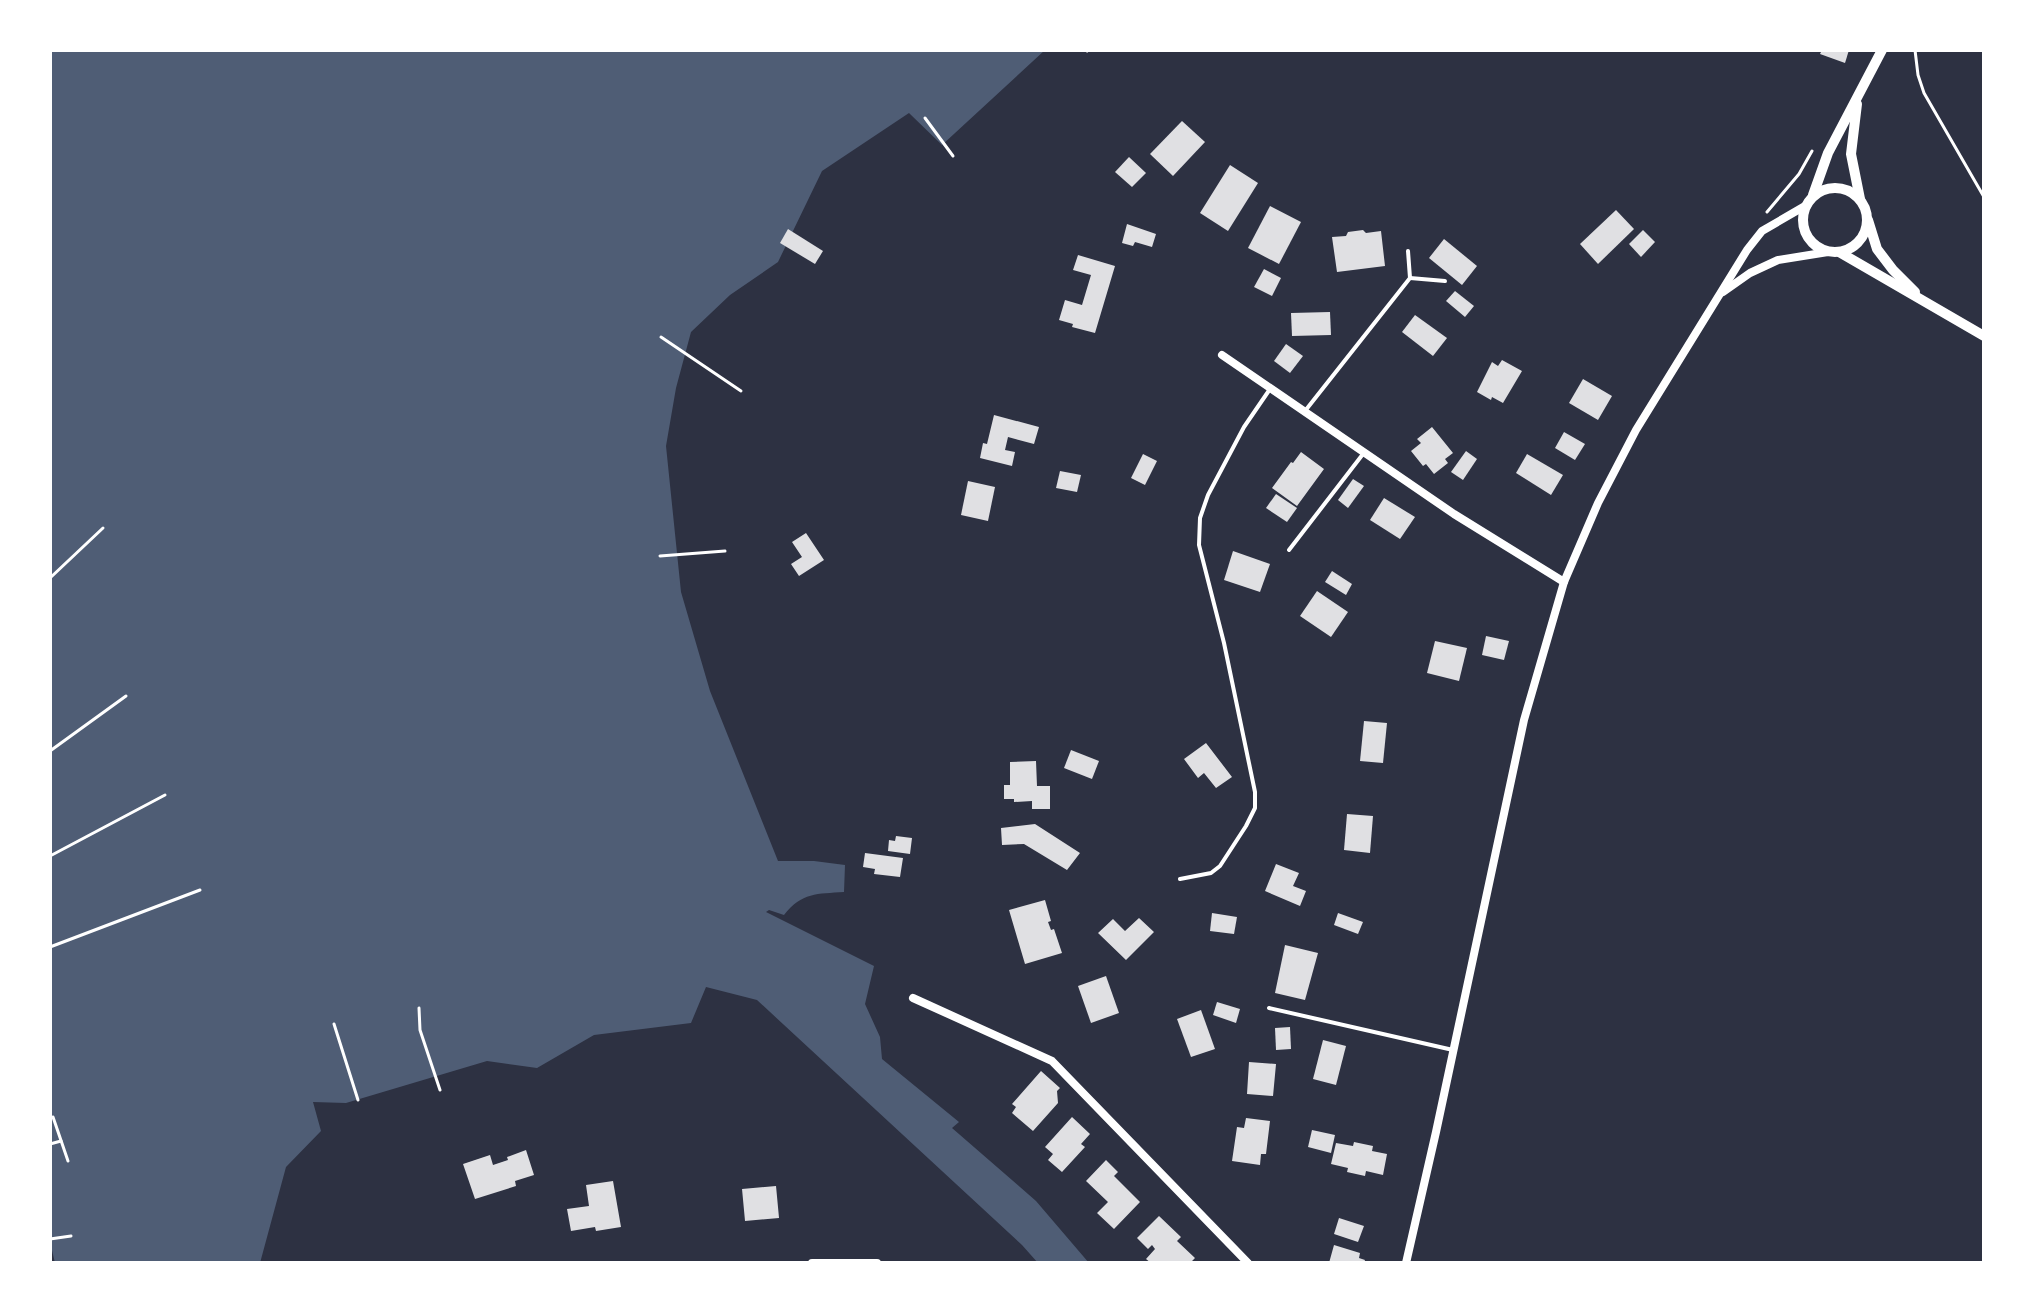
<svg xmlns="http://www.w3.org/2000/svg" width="2034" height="1313" font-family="Poppins,sans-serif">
  <rect width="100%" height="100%" fill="#2d3142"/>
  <path fill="#4f5d75" d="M50,50H1045L942,145L909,113L822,171L778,262L730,295L691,332L676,388L666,446L681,592L710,691L778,861H814L845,865L844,892C817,894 802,892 784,915L769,910L766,912L874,966L865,1004L880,1037L882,1059L959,1122L952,1128L1036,1201L1089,1263H1038L1022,1245L757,1000L706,987L691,1023L594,1035L537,1068L487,1061L346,1103L313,1102L321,1131L286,1167L260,1263H55L50,1242Z"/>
  <g fill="#e0e0e3">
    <polygon points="1822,50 1849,50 1845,63 1820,54"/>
    <polygon points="1182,121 1205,142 1173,176 1150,154"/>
    <polygon points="1129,157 1146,173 1132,187 1115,172"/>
    <polygon points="1230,165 1258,183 1228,231 1200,213"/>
    <polygon points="1270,206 1301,222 1279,264 1248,248"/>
    <polygon points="1616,210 1634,229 1598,264 1580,244"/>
    <polygon points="1127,224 1156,234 1152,247 1135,242 1133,246 1122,243"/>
    <polygon points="788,229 823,251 815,264 780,243"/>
    <polygon points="1363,230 1366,233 1381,231 1385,266 1337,272 1332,237 1346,236 1348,232"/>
    <polygon points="1643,230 1655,242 1641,257 1629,244"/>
    <polygon points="1444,239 1477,266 1462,285 1429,258"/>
    <polygon points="1078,255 1115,266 1095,333 1072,327 1073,324 1059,320 1065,300 1082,305 1091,275 1073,270"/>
    <polygon points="1264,269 1281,278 1272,296 1254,287"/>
    <polygon points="1455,291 1474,306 1465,317 1446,301"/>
    <polygon points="1330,312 1331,335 1292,336 1291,313"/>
    <polygon points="1415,315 1447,338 1433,356 1402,332"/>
    <polygon points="1286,344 1303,356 1290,373 1274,361"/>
    <polygon points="1502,360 1522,371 1503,403 1492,397 1491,400 1477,392 1492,362 1498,366"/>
    <polygon points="1583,379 1612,396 1598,420 1569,403"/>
    <polygon points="994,415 1039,427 1034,444 1008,437 1005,450 1015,452 1012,466 980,458 983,443 987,444"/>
    <polygon points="1432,427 1453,453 1445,459 1448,463 1434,474 1426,464 1423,466 1411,451 1421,443 1417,439"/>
    <polygon points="1564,432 1585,444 1575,460 1555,448"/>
    <polygon points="1466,451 1477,459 1463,480 1451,472"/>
    <polygon points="1301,452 1324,469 1297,506 1272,488 1291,462 1293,463"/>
    <polygon points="1143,454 1157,461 1145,485 1131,478"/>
    <polygon points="1527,454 1563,475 1551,495 1516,473"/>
    <polygon points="1060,471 1081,475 1077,492 1056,488"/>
    <polygon points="1353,479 1364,486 1348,508 1338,500"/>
    <polygon points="968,481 995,487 988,521 961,515"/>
    <polygon points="1276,494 1297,508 1287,522 1266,508"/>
    <polygon points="1384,498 1415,517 1400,539 1370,520"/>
    <polygon points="806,533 824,560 799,576 791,564 802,557 792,542"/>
    <polygon points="1233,551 1270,564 1260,592 1224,580"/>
    <polygon points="1332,571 1352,584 1346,595 1325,582"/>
    <polygon points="1317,591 1348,612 1331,637 1300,616"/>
    <polygon points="1486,636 1509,641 1504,660 1482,655"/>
    <polygon points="1435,641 1467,648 1459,681 1427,673"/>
    <polygon points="1364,721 1387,723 1383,763 1360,761"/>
    <polygon points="1206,743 1232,777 1216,788 1204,773 1198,778 1184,759"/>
    <polygon points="1071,750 1099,761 1092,779 1064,768"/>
    <polygon points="1036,761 1037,786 1050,786 1050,809 1032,809 1032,801 1014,802 1014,799 1004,799 1004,785 1010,785 1010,762"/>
    <polygon points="1347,814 1373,816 1370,853 1344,850"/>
    <polygon points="1035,824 1080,853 1067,870 1024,844 1002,845 1001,828"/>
    <polygon points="896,836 912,838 910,854 888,851 889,840 895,841"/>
    <polygon points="865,853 903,858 900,877 874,874 875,869 863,867"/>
    <polygon points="1276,864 1299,873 1293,886 1306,891 1300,906 1265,891"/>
    <polygon points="1045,900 1051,921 1048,922 1051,930 1054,929 1062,953 1025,964 1009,910"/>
    <polygon points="1212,913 1237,917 1234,934 1210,931"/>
    <polygon points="1338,913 1363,922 1358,934 1334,925"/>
    <polygon points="1139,918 1154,932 1126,960 1098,933 1113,919 1125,931"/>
    <polygon points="1285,945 1318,953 1305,1000 1275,993"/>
    <polygon points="1106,976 1119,1013 1091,1023 1078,986"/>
    <polygon points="1217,1002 1240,1009 1236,1023 1213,1015"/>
    <polygon points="1201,1010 1215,1049 1191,1057 1177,1019"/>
    <polygon points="1290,1027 1291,1049 1276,1050 1275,1028"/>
    <polygon points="1323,1040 1346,1046 1336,1085 1313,1079"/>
    <polygon points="1249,1062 1276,1064 1273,1096 1247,1094"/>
    <polygon points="1041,1071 1060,1088 1057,1091 1058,1103 1033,1131 1012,1113 1016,1107 1012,1104"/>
    <polygon points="1072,1117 1090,1134 1081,1144 1085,1147 1062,1172 1048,1160 1053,1154 1045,1147"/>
    <polygon points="1246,1118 1270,1121 1266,1154 1261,1154 1260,1165 1232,1161 1237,1127 1244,1128"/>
    <polygon points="1312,1130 1335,1135 1331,1153 1308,1147"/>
    <polygon points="1354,1142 1373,1146 1372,1151 1387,1154 1383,1175 1366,1171 1365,1176 1347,1172 1348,1168 1331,1164 1336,1143 1353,1146"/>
    <polygon points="526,1150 534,1175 515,1181 516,1186 475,1199 463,1164 490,1155 493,1165 508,1160 507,1157"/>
    <polygon points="1106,1160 1118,1172 1114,1176 1140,1202 1114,1229 1097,1213 1108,1202 1086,1181"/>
    <polygon points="613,1181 621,1227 596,1231 595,1227 571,1231 567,1209 589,1206 586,1185"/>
    <polygon points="776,1186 779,1218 745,1221 742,1189"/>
    <polygon points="1159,1216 1181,1237 1177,1241 1195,1258 1190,1263 1151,1263 1146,1259 1155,1249 1152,1245 1148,1249 1137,1238"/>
    <polygon points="1339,1218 1364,1226 1358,1242 1334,1234"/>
    <polygon points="1334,1245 1360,1253 1359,1258 1365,1260 1364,1263 1329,1263"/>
  </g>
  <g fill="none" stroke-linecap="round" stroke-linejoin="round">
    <g stroke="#fff" stroke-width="3">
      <polyline points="1085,50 1087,51"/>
      <polyline points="1915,50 1918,75 1924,93 1984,197"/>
      <polyline points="925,118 953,156"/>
      <polyline points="1767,212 1799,174 1812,151"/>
      <polyline points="661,337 741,391"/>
      <polyline points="660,556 725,551"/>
      <polyline points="50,578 103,528"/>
      <polyline points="50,751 126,696"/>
      <polyline points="50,856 165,795"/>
      <polyline points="50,947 200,890"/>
      <polyline points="419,1008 420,1030 440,1090"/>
      <polyline points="334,1024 358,1100"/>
      <polyline points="53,1117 68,1161"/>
      <polyline points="50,1144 61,1141"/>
      <polyline points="50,1239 71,1236"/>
    </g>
    <g stroke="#fff" stroke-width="4">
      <polyline points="1410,278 1445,281"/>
      <polyline points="1305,411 1410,278 1408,251"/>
      <polyline points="1289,550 1363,454"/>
      <polyline points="1180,879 1211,873 1220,866 1246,826 1255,808 1255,792 1224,643 1199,545 1200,518 1208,495 1244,427 1270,389"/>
      <polyline points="1269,1008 1453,1050"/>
    </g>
    <g stroke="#fff" stroke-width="8">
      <polyline points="1723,292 1750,273 1778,260 1828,252"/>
      <polyline points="1222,355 1454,514 1564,582"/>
      <polyline points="913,998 1052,1061 1248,1263"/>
      <polyline points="812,1263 877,1263"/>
      <polyline points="1406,1263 1436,1132 1524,720 1564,582 1598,503 1636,430 1747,250 1762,231 1805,206"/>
    </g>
    <g stroke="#fff" stroke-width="10">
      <polyline points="1857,104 1851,154 1860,199"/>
      <circle cx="1835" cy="220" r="32"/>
      <polyline points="1813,195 1828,153 1882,50"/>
      <polyline points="1868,220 1877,249 1893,270 1915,292"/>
      <polyline points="1839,252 1984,336"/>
    </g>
  </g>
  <rect width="2034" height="1313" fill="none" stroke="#ffffff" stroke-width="104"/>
</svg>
